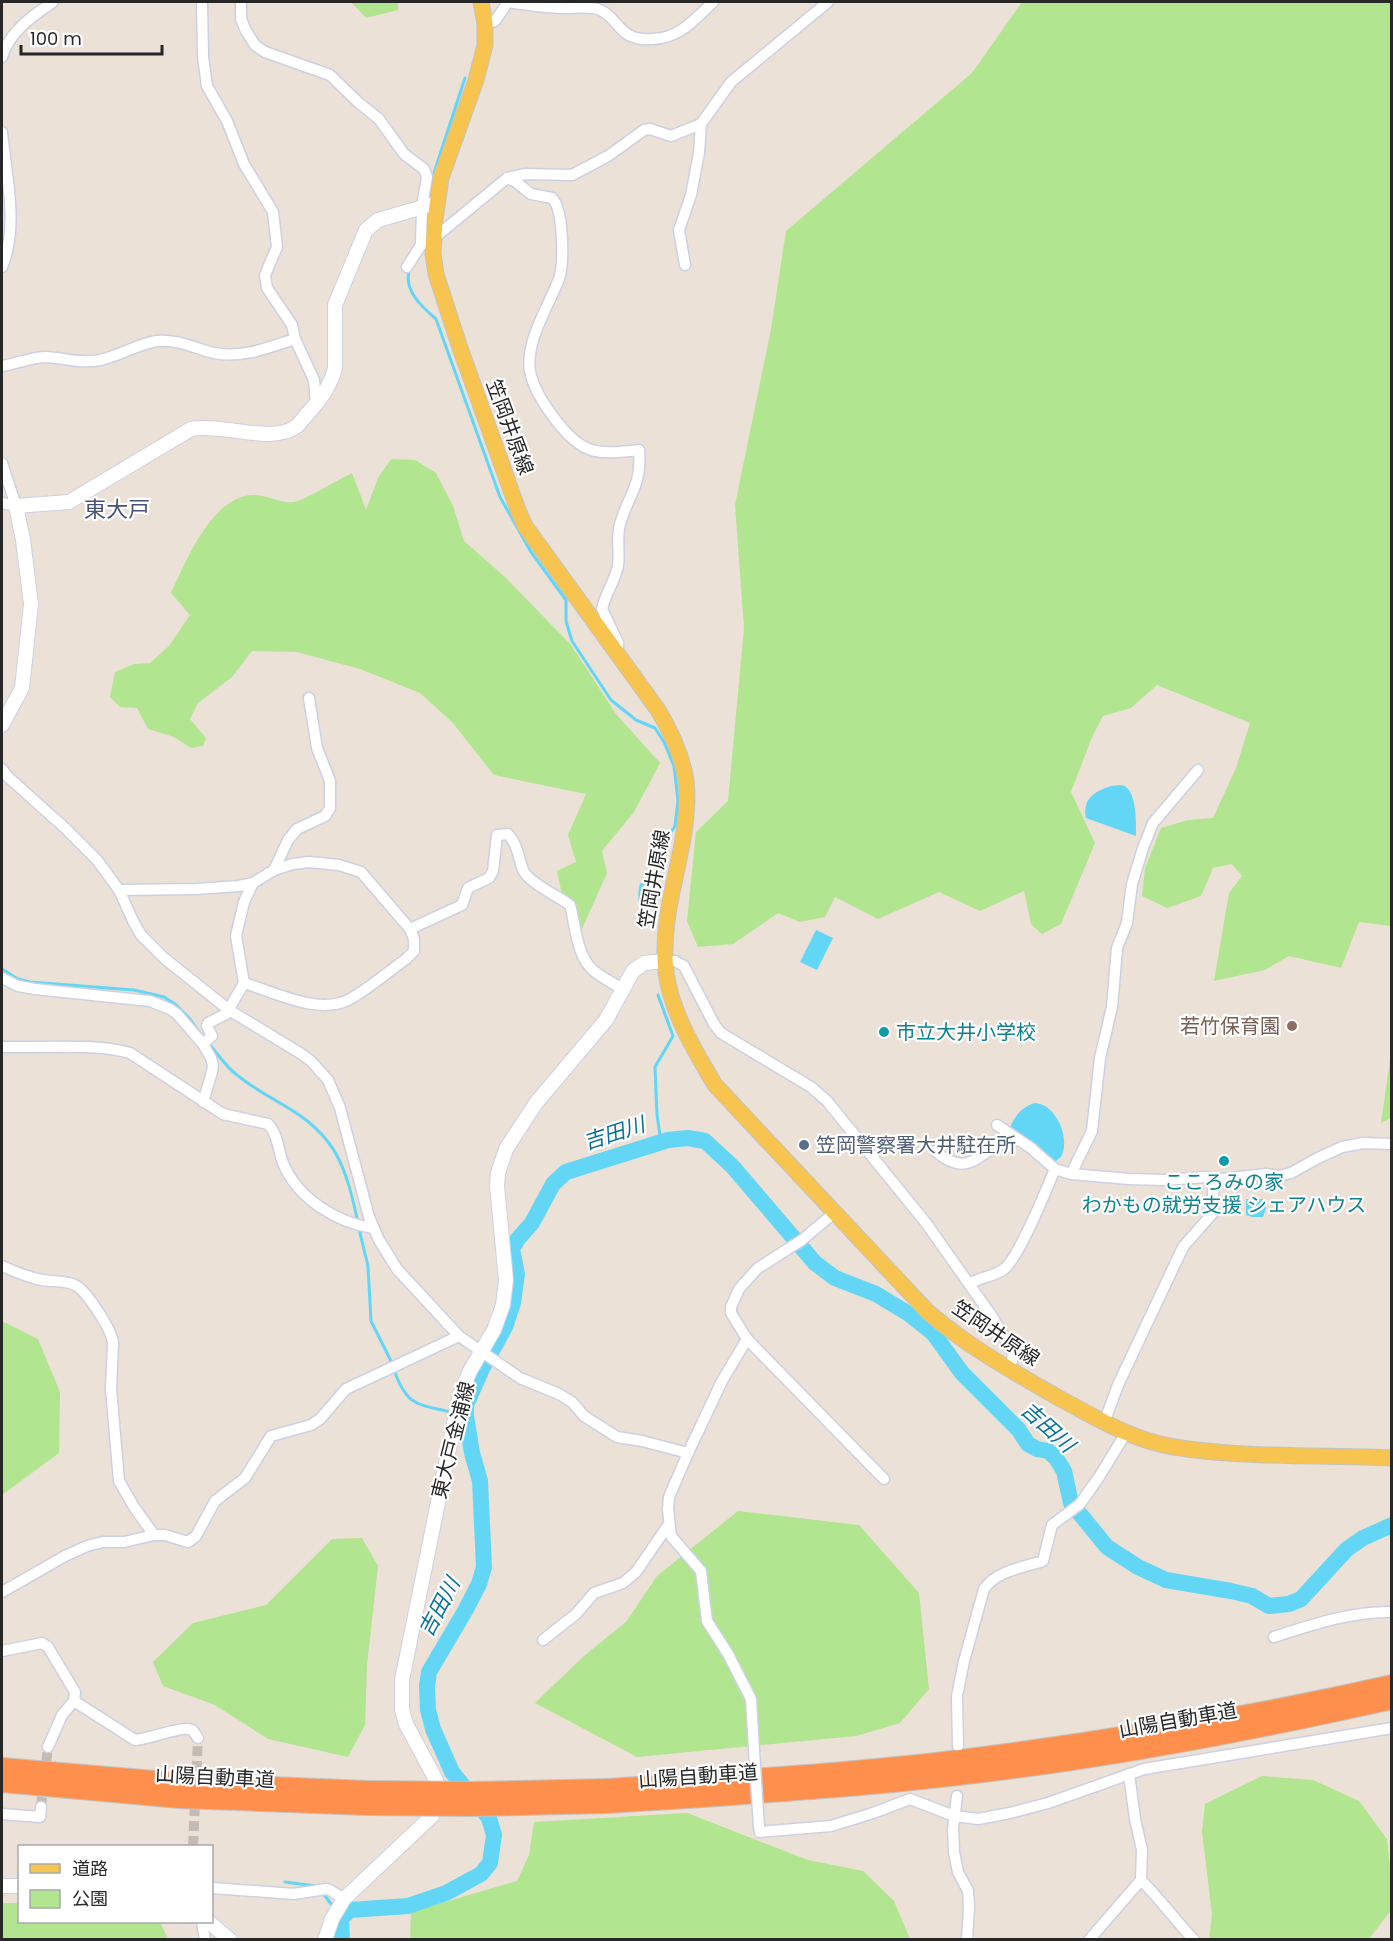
<svg xmlns="http://www.w3.org/2000/svg" width="1393" height="1941" font-family="Poppins,'Noto Sans JP',sans-serif">
  <rect width="100%" height="100%" fill="#ebe1d7"/>
  <g fill="#b2e58f">
    <polygon points="351,2 398,2 398,10 366,18"/>
    <polygon points="1022,2 1391,2 1391,926 1359,922 1341,968 1289,956 1265,970 1214,981 1229,893 1242,876 1232,864 1213,868 1201,896 1167,908 1142,896 1145,868 1161,828 1188,820 1213,818 1236,768 1250,723 1157,685 1131,708 1103,716 1092,737 1071,792 1095,843 1061,924 1042,934 1031,924 1024,891 980,911 939,892 878,919 835,897 825,917 800,922 778,913 733,944 698,947 687,921 696,832 728,801 744,628 735,505 771,329 786,231 972,73"/>
    <path d="M391,459L415,460L436,473L453,506L464,541L505,577L571,645L616,714L660,763L634,812L602,851L607,873L578,938L569,928L557,871L576,862L568,835L586,794L494,775L452,722L420,693L360,669L297,652L252,651L232,677L198,703L190,719L206,738L203,746L191,748L174,737L148,729L137,708L120,707L110,697L115,672L134,664L150,663L169,646L190,615L171,593C186,561 212,496 253,495C266,494 281,504 294,502C303,501 341,478 352,473L366,510L378,478Z"/>
    <polygon points="1391,1053 1391,1118 1381,1123"/>
    <polygon points="2,1321 38,1339 60,1392 59,1453 2,1495"/>
    <polygon points="738,1511 859,1525 919,1593 929,1689 900,1723 856,1736 637,1757 535,1703 585,1655 626,1622 657,1576"/>
    <polygon points="362,1538 378,1566 367,1665 365,1725 348,1757 268,1739 215,1705 163,1686 153,1662 193,1623 266,1605 332,1539"/>
    <polygon points="1262,1776 1313,1780 1359,1801 1387,1839 1391,1877 1391,1910 1369,1939 1209,1939 1212,1915 1202,1831 1205,1804"/>
    <polygon points="687,1813 808,1860 863,1871 894,1901 910,1939 410,1939 411,1912 517,1881 529,1855 534,1822"/>
    <polygon points="2,1903 19,1903 20,1922 160,1922 168,1939 2,1939"/>
  </g>
  <g fill="#62d6f4">
    <path d="M1111,786C1116,786 1122,784 1126,787C1137,795 1136,825 1136,836L1086,818C1082,799 1095,791 1111,786Z"/>
    <polygon points="816,930 833,938 817,970 800,962"/>
    <path d="M1035,1103C1056,1104 1071,1138 1061,1157C1060,1157 1054,1163 1054,1164L1010,1128C1015,1115 1022,1107 1035,1103Z"/>
    <polygon points="1246,1199 1265,1199 1266,1208 1263,1217 1252,1217 1246,1215"/>
  </g>
  <g fill="none" stroke-linecap="round" stroke-linejoin="round">
    <g stroke="#62d6f4" stroke-width="3">
      <polyline points="432,179 465,78"/>
      <path d="M409,271C404,291 422,307 436,319L500,497L531,552L566,600V621L572,641L611,700L636,720L655,728L664,742L674,766L678,801L675,826L666,840L661,864L652,878L641,885C638,901 641,910 649,924"/>
      <polyline points="2,969 18,979 30,982 134,990 164,997 175,1004 190,1019 199,1032"/>
      <polyline points="658,995 673,1036 655,1067 657,1115 661,1142"/>
      <path d="M209,1044C218,1054 226,1067 237,1075C271,1103 310,1111 335,1152C347,1173 353,1199 358,1223"/>
      <polyline points="359,1229 368,1266 371,1321 392,1363"/>
      <path d="M394,1370C407,1406 416,1404 451,1412"/>
      <polyline points="285,1882 316,1886"/>
      <polyline points="323,1893 331,1904"/>
    </g>
    <polyline stroke="#62d6f4" stroke-width="16" points="342,1940 341,1918 350,1910 408,1906 446,1893 481,1874 490,1863 494,1835 489,1818 452,1772 433,1729 428,1710 427,1686 429,1672 465,1611 479,1584 484,1567 480,1481 472,1453 466,1416 466,1405 482,1369 505,1327 513,1303 517,1274 512,1249 517,1240 532,1223 553,1184 566,1172 668,1140 688,1138 705,1141 733,1167 815,1263 835,1278 876,1294 909,1314 933,1333 962,1373 1018,1429 1028,1444 1037,1449 1048,1451 1056,1458 1064,1471 1071,1503 1107,1547 1138,1567 1166,1580 1231,1591 1252,1596 1269,1606 1289,1604 1301,1599 1347,1549 1363,1538 1392,1525"/>
    <g stroke="#c4bcb4" stroke-width="10" stroke-dasharray="10 5" stroke-linecap="butt">
      <polyline points="41,1807 48,1747"/>
      <polyline points="193,1846 198,1738"/>
    </g>
    <g stroke="#ccd1e1" stroke-width="13">
      <g id="street">
        <polyline points="202,2 203,57 207,86 227,121 244,164 273,212 277,247 265,275 267,288 292,325 295,339"/>
        <polyline points="241,2 241,19 246,31 255,45 265,52 330,75 359,103 379,119 404,154 424,169 427,177 422,206 421,245 407,267"/>
        <path d="M508,2C526,5 545,8 563,8C575,9 588,5 600,10C611,14 617,27 627,34C635,39 644,40 653,39C680,38 695,19 713,2"/>
        <polyline points="485,24 495,21 508,2"/>
        <path d="M2,57C9,32 32,16 53,2"/>
        <path d="M2,132C6,175 19,226 2,267"/>
        <path d="M507,178L516,182L531,194L552,198C564,210 564,264 559,279C549,305 525,342 530,371C533,389 547,409 558,423C585,457 600,454 639,450C642,486 629,493 620,524C616,538 620,552 618,566C615,581 605,594 602,609L618,643V651"/>
        <polyline points="433,239 507,178 525,174 572,175 608,156 644,130 650,129 671,136 701,124"/>
        <polyline points="685,265 679,230 691,195 699,153 701,124 731,82 828,2"/>
        <path d="M2,366C16,364 31,357 46,357C64,358 82,364 100,360C120,356 137,344 157,341C178,339 194,348 214,353C241,359 270,347 295,339L314,380L316,404"/>
        <polyline points="2,463 16,506 2,503"/>
        <polyline points="2,769 8,777 65,828 97,860 119,890 134,923 141,935 164,958 229,1010 300,1053 311,1061 328,1080 340,1108 369,1217 379,1240 397,1269 459,1336 520,1378 559,1394 572,1402 584,1416 617,1437 642,1441 688,1453"/>
        <polyline points="274,870 288,840 297,829 325,816 330,808 330,781 317,748 309,698"/>
        <path d="M119,890L195,889L239,886L253,883L274,870L293,864L309,862L339,865L361,872L410,929L414,939V951L406,959C389,971 366,991 348,1000C318,1015 274,992 244,983"/>
        <path d="M410,929L462,905L468,888L489,878L493,871L497,835L508,834C518,845 518,857 523,870C529,883 558,896 570,905C576,926 576,956 594,971C603,978 613,983 622,989"/>
        <polyline points="665,961 675,961 684,966 714,1024 721,1033 811,1087 827,1101 926,1223 993,1318 1013,1353 1012,1361 1007,1368"/>
        <polyline points="2,978 18,986 35,989 150,1001 170,1009 177,1014 203,1044 211,1058 213,1065 212,1072 203,1102"/>
        <polyline points="203,1044 212,1036 207,1026 208,1023 226,1014 244,983 236,936 244,902 253,883"/>
        <path d="M2,1047C38,1048 97,1043 130,1053L223,1114L268,1124C278,1134 278,1150 283,1163C297,1198 337,1223 373,1228"/>
        <polyline points="997,1125 1031,1148 1055,1169 1071,1174 1129,1179 1165,1180 1206,1177 1213,1180 1266,1174 1279,1176 1291,1173 1318,1158 1342,1147 1363,1143 1392,1144"/>
        <path d="M935,1151C975,1185 981,1140 1019,1140"/>
        <polyline points="1071,1174 1092,1131 1100,1058 1112,1007 1117,948 1127,923 1132,884 1143,848 1153,823 1198,770"/>
        <polyline points="834,1213 802,1240 758,1268 739,1289 731,1307 731,1313 747,1339 884,1479"/>
        <path d="M2,1266C15,1272 27,1277 42,1280C52,1282 65,1280 75,1285C86,1290 112,1330 113,1343L111,1389L119,1481L134,1507L154,1535"/>
        <path d="M969,1284C979,1277 994,1277 1004,1269C1020,1256 1046,1190 1055,1169"/>
        <polyline points="747,1339 722,1381 688,1453 669,1497 668,1509 671,1536 701,1571 707,1621 728,1654 751,1699 754,1750"/>
        <polyline points="1104,1423 1118,1385 1183,1247 1213,1213 1213,1180"/>
        <polyline points="2,1592 65,1556 87,1546 103,1542 124,1542 154,1535 165,1535 188,1542 196,1536 215,1501 245,1478 271,1436 311,1425 320,1419 346,1389 459,1336"/>
        <path d="M1274,1637C1311,1625 1352,1611 1392,1612"/>
        <polyline points="543,1640 576,1614 594,1593 623,1583 636,1572 669,1524"/>
        <polyline points="2,1651 42,1643 48,1647 75,1692 74,1701 62,1715 48,1747"/>
        <path d="M74,1701L135,1740C149,1739 184,1725 192,1730C195,1732 196,1736 198,1738"/>
        <path d="M958,1746L957,1696L964,1661L984,1589C996,1571 1024,1567 1043,1561L1052,1525L1080,1504L1099,1477L1126,1433"/>
        <polyline points="957,1796 953,1829 954,1852 958,1872 968,1891 969,1907 967,1940"/>
        <polyline points="2,1814 40,1817 41,1807"/>
        <polyline points="759,1827 760,1832 831,1826 873,1813 910,1799 954,1816 978,1819 1010,1813 1048,1803 1144,1769 1392,1728"/>
        <path d="M1141,1880C1160,1899 1175,1920 1194,1940"/>
        <polyline points="212,1888 294,1894 326,1889 330,1890 344,1899"/>
        <polyline points="202,1922 205,1940"/>
        <polyline points="1089,1940 1141,1880 1142,1850 1135,1819 1129,1774"/>
      </g>
    </g>
    <g stroke="#ccd1e1" stroke-width="16">
      <g id="secondary">
        <path d="M2,725L22,688L31,604L23,540L16,506L69,502L191,429C223,423 272,445 297,426C301,422 305,416 309,412C321,399 331,385 335,368V305L366,230L378,220L437,203"/>
        <polyline points="2,1886 20,1886"/>
        <polyline points="209,1922 230,1940"/>
        <polyline points="325,1940 332,1919 344,1899 432,1816 438,1796 436,1780 406,1724 402,1710 402,1680 460,1394 470,1371 494,1330 503,1305 506,1280 497,1186 498,1173 506,1149 536,1103 606,1020 633,971 644,963 665,961"/>
      </g>
    </g>
    <g stroke="#c3c3c3" stroke-width="17">
      <path id="primary" d="M481,2L485,24V45L476,80L441,178L435,220L433,254L436,274L459,345L518,510L525,526L658,710C673,735 687,765 687,795C687,857 659,909 666,972C671,1012 695,1051 715,1085L928,1312C967,1346 1012,1371 1057,1397C1095,1417 1131,1440 1174,1447C1242,1458 1321,1455 1392,1458"/>
    </g>
    <g stroke="#c3c3c3" stroke-width="20">
      <g id="highway">
        <polyline points="2,1767 178,1782 367,1790"/>
        <polyline points="2,1783 179,1799 367,1806"/>
        <path d="M609,1788C731,1779 854,1773 976,1757C1115,1739 1254,1715 1392,1684"/>
        <path d="M608,1804C731,1796 853,1789 975,1774C1115,1758 1254,1731 1392,1700"/>
      </g>
    </g>
    <use href="#street" stroke="#fff" stroke-width="10"/>
    <use href="#secondary" stroke="#fff" stroke-width="14"/>
    <use href="#primary" stroke="#f7c54f" stroke-width="15"/>
    <use href="#highway" stroke="#ff8f4d" stroke-width="18"/>
    <g stroke="#ccd1e1" stroke-width="13" stroke-linecap="butt">
      <polyline id="street-bridge" points="754,1750 759,1827"/>
    </g>
    <g stroke="#c3c3c3" stroke-width="20" stroke-linecap="butt">
      <g id="highway-bridge">
        <polyline points="367,1790 472,1791 609,1788"/>
        <polyline points="367,1806 471,1807 608,1804"/>
      </g>
    </g>
    <use href="#street-bridge" stroke="#fff" stroke-width="10"/>
    <use href="#highway-bridge" stroke="#ff8f4d" stroke-width="18"/>
  </g>
  <circle fill="#8d6e63" stroke="#fff" stroke-width="2" cx="1292" cy="1026" r="6"/>
  <g fill="#0f9aa8" stroke="#fff" stroke-width="2">
    <circle cx="884" cy="1032" r="6"/>
    <circle cx="1224" cy="1161" r="6"/>
  </g>
  <circle fill="#5c6f8a" stroke="#fff" stroke-width="2" cx="804" cy="1145" r="6"/>
  <g text-anchor="middle" dominant-baseline="central" stroke-width="4.5" stroke-linejoin="round" paint-order="stroke">
    <g font-size="20" fill="#272727" stroke="#fff">
      <text transform="translate(510 427) rotate(70)">笠岡井原線</text>
      <text transform="translate(654 879) rotate(-80)">笠岡井原線</text>
      <text transform="translate(996 1333) rotate(34)">笠岡井原線</text>
      <text transform="translate(453 1440) rotate(-76)">東大戸金浦線</text>
      <text transform="translate(1178 1720) rotate(-10)">山陽自動車道</text>
      <text transform="translate(698 1776) rotate(-4)">山陽自動車道</text>
      <text transform="translate(215 1777) rotate(3)">山陽自動車道</text>
    </g>
    <g font-size="20" fill="#785e54" stroke="#fff" text-anchor="end">
      <text x="1280" y="1026">若竹保育園</text>
    </g>
    <g font-size="20" fill="#0d838f" stroke="#fff" text-anchor="start">
      <text x="896" y="1032">市立大井小学校</text>
      <text x="1224" y="1182" text-anchor="middle">こころみの家<tspan x="1224" dy="23">わかもの就労支援 シェアハウス</tspan></text>
    </g>
    <g font-size="20" fill="#4e5e75" stroke="#fff" text-anchor="start">
      <text x="816" y="1145">笠岡警察署大井駐在所</text>
    </g>
    <g font-size="21" font-style="italic" fill="#07719a" stroke="#fff">
      <text transform="translate(614 1133) rotate(-18)">吉田川</text>
      <text transform="translate(1048 1427) rotate(42)">吉田川</text>
      <text transform="translate(439 1607) rotate(-62)">吉田川</text>
    </g>
    <g font-size="22" fill="#465278" stroke="#fff">
      <text x="117" y="509">東大戸</text>
    </g>
  </g>
  <rect width="1393" height="1941" fill="none" stroke="#272727" stroke-width="6"/>
  <rect x="18" y="1845" width="195" height="78" fill="#ffffff" stroke="#a9a9a9" stroke-width="1.5"/>
  <rect x="30" y="1864" width="30" height="9" fill="#f7c54f" stroke="#a9a9a9" stroke-width="1.5"/>
  <text x="72" y="1875" font-size="18" fill="#272727">道路</text>
  <rect x="30" y="1890" width="30" height="18" fill="#b2e58f" stroke="#a9a9a9" stroke-width="1.5"/>
  <text x="72" y="1905" font-size="18" fill="#272727">公園</text>
  <path d="M21 45v9h141v-9" fill="none" stroke="#272727" stroke-width="3"/>
  <text x="30" y="45" font-size="18" fill="#272727" stroke="#ffffff" stroke-width="4.5" paint-order="stroke">100 m</text>
</svg>
